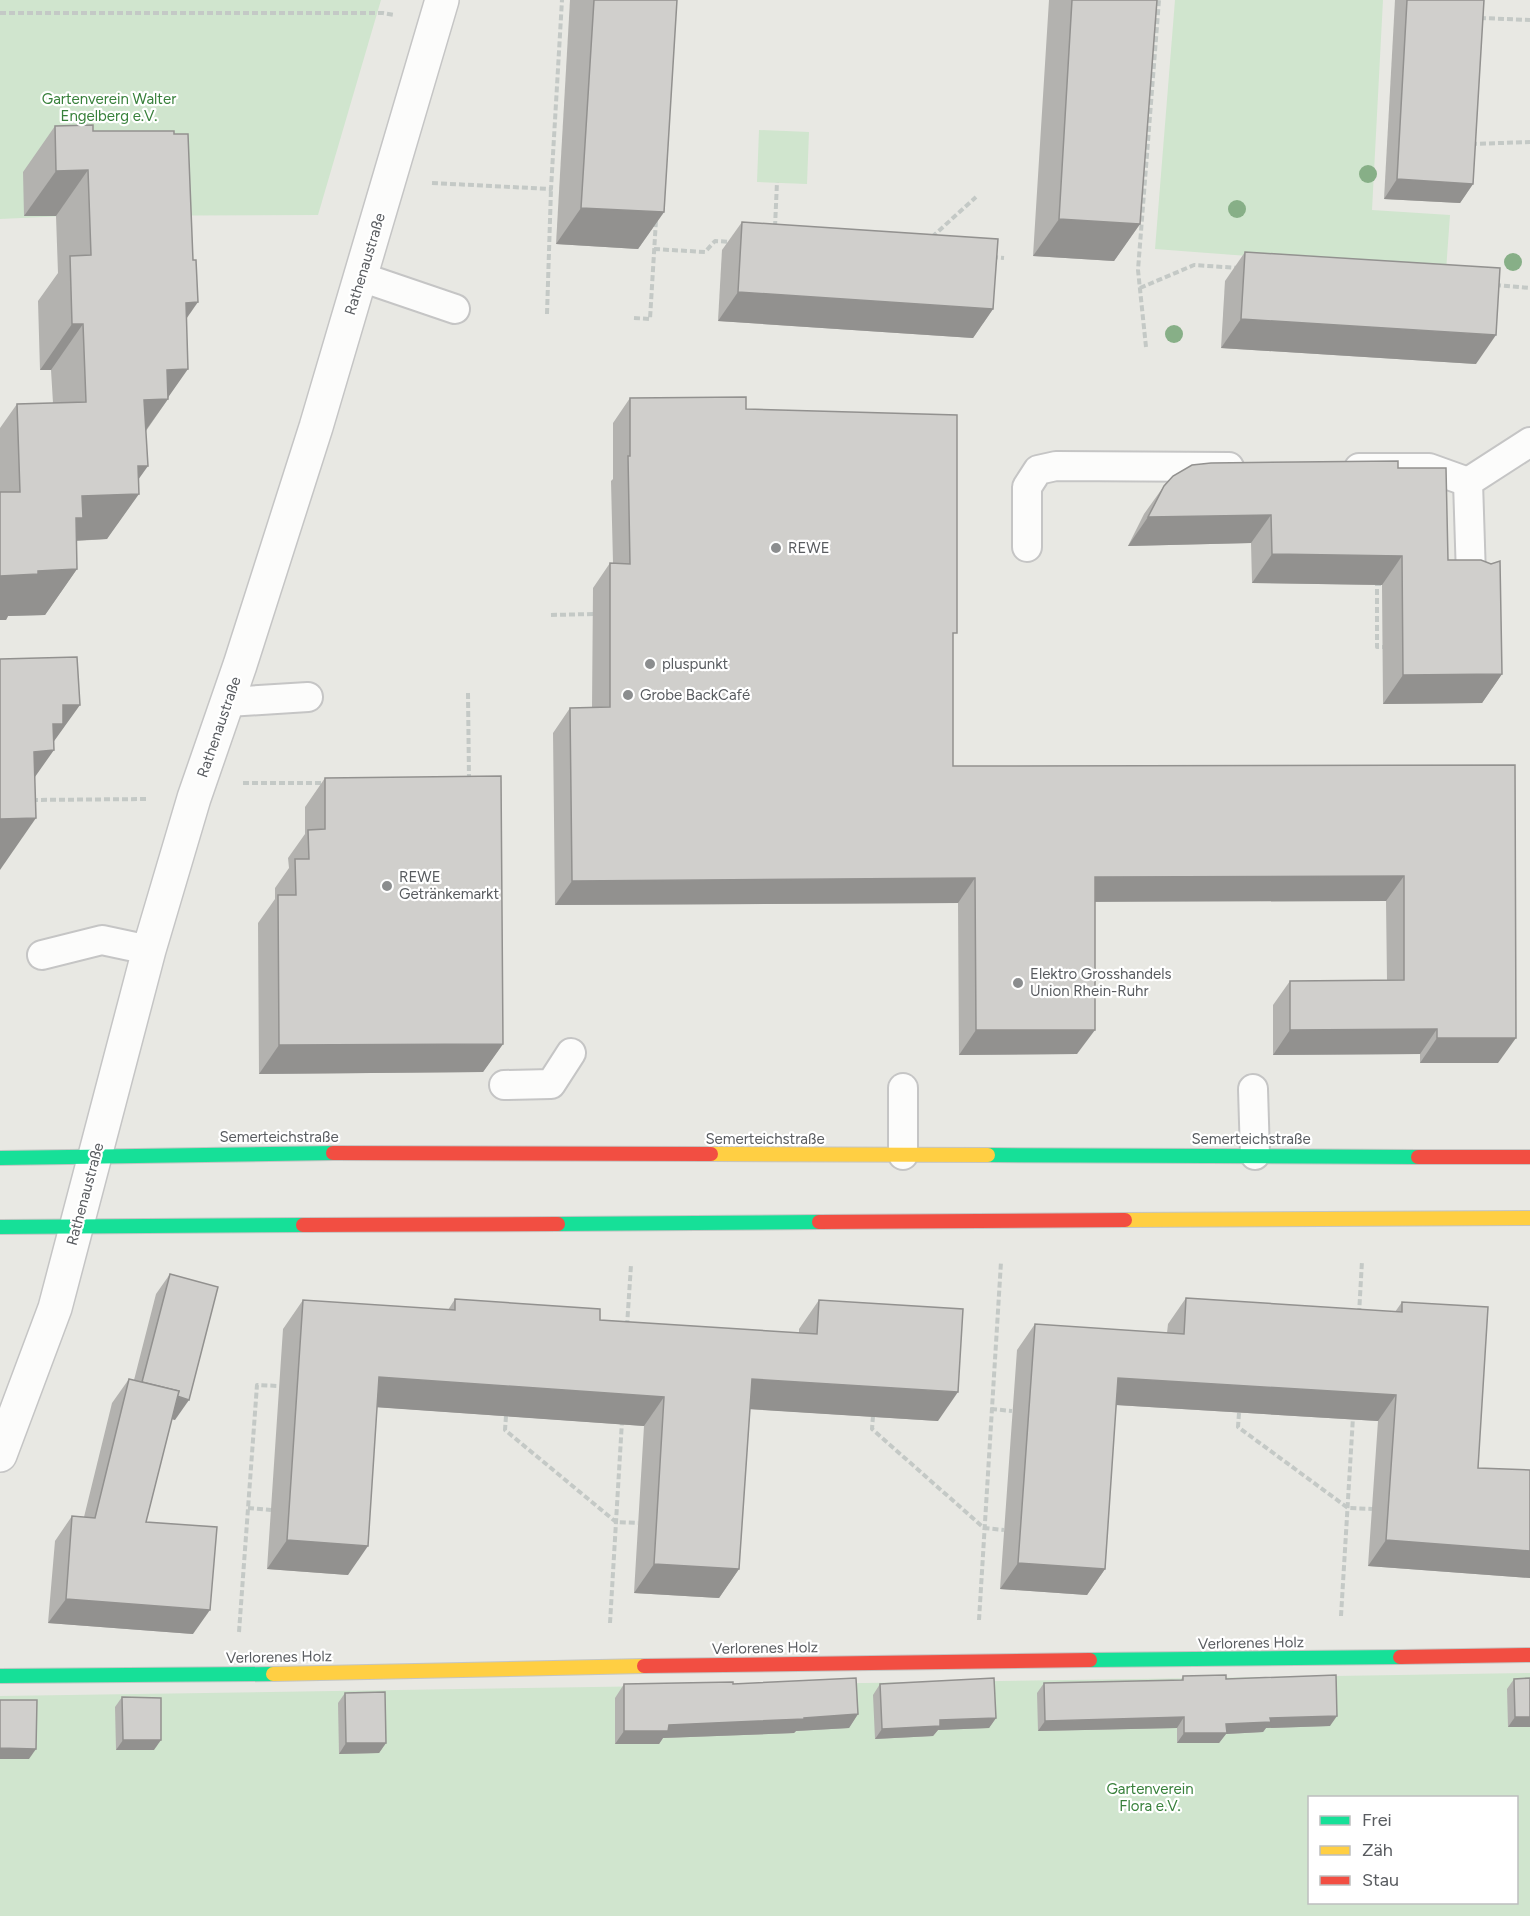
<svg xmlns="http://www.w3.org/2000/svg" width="1530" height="1916" font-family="Figtree,sans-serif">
  <rect width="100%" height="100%" fill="#e8e8e3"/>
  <g fill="#d0e5ce" fill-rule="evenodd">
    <polygon points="0,0 381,0 318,215 65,216 0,219"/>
    <polygon points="1175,0 1383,0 1372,210 1450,215 1446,271 1155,249"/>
    <polygon points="759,130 809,132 807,184 757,182"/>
    <path d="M1530,1673V1916H0V1696ZM1310,1798H1516V1902H1310Z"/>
  </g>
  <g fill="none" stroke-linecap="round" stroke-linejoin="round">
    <g stroke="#c5c5c5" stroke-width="32">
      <g id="lane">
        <polyline points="361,277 455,309"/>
        <polyline points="1359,468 1429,468 1468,482"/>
        <polyline points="1027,547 1027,487 1038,470 1056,466 1229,467"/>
        <polyline points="1471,576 1468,482 1530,442"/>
        <polyline points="228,702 308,697"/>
        <polyline points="42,955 102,940 149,950"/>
        <polyline points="504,1085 551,1084 571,1053"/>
        <polyline points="1253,1089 1255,1155"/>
        <polyline points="903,1155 903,1088"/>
      </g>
    </g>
    <g stroke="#c5c5c5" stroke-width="36">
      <polyline id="street" points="0,1455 55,1308 149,950 194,798 240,665 316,427 442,0"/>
    </g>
    <g stroke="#c4c5c3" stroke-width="16">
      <g id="fast">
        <polyline points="988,1155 1418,1157"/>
        <polyline points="0,1158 333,1153"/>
        <polyline points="558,1224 819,1222"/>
        <polyline points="0,1227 303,1225"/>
        <polyline points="1090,1660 1400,1657"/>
        <polyline points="0,1676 273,1674"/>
      </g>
    </g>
    <g stroke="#c4c5c3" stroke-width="16">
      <g id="slow">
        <polyline points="711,1154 988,1155"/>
        <polyline points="1125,1220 1530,1218"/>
        <polyline points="273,1674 644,1666"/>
      </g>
    </g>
    <g stroke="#c4c5c3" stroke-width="16">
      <g id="jam">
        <polyline points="333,1153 711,1154"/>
        <polyline points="1418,1157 1530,1157"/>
        <polyline points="819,1222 1125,1220"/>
        <polyline points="303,1225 558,1224"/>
        <polyline points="1400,1657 1530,1655"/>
        <polyline points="644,1666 1090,1660"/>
      </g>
    </g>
    <g stroke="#c4c9c6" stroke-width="4" stroke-dasharray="6 3" stroke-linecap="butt">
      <polyline points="0,13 383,13 394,15"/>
      <polyline points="1480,18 1530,20"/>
      <polyline points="1471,144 1530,142"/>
      <polyline points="432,183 551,189 562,0"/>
      <polyline points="775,227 777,182"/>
      <polyline points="932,237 976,197"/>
      <polyline points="654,249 705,252 715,241 733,242"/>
      <polyline points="992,257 1004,258"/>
      <polyline points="1495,285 1530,288"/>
      <polyline points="1140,288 1194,265 1239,268"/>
      <polyline points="547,314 551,189"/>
      <polyline points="634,318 650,319 656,220"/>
      <polyline points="1146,347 1138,270 1159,0"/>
      <polyline points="1381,584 1377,584 1377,647 1383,647"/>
      <polyline points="551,615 593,614"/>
      <polyline points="468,693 469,779"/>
      <polyline points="243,783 325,783"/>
      <polyline points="32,800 146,799"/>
      <polyline points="1359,1314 1362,1261"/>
      <polyline points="627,1326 631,1265"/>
      <polyline points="991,1409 1012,1411"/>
      <polyline points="1239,1413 1238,1427 1348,1508 1372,1509"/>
      <polyline points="506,1416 505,1430 616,1522 638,1523"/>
      <polyline points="873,1416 872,1429 984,1528 1004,1530"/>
      <polyline points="248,1508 271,1510"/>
      <polyline points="1341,1616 1353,1417"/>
      <polyline points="979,1620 1001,1262"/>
      <polyline points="610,1623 622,1421"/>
      <polyline points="239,1632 257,1385 279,1386"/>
    </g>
    <use href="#lane" stroke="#fcfcfb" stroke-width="28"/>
    <use href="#street" stroke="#fcfcfb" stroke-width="33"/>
    <use href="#fast" stroke="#16e098" stroke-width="14"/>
    <use href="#slow" stroke="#ffcf43" stroke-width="14"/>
    <use href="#jam" stroke="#f24e42" stroke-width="14"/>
  </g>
  <g fill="#87af87">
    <circle cx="1368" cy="174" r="9"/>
    <circle cx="1237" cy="209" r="9"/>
    <circle cx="1513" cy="262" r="9"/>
    <circle cx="1174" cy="334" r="9"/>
  </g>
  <g fill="#b3b2af">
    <polygon points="570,0 677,0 664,212 638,249 556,244"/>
    <polygon points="1049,0 1157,0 1140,224 1114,261 1033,256"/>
    <polygon points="1395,0 1484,0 1473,184 1460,203 1384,199"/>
    <polygon points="55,126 93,131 187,319 168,399 146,431 138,480 107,539 76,541 77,569 45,615 8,616 6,620 0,620 0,428 17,404 53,403 51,370 40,370 38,301 58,273 56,216 24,216 23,172"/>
    <polygon points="742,222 993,309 973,338 718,321 722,250"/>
    <polygon points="1245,252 1476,364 1221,348 1225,281"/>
    <polygon points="630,398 746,409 953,638 953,766 1515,765 1498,1063 1420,1063 1420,1054 1273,1055 1273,1005 1290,981 1387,980 1386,901 1095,901 1077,1054 959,1055 958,903 555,905 553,733 570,708 592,708 593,588 610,563 613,563 611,481 613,479 613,423"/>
    <polygon points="1398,468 1448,560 1502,674 1482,703 1383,704 1382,585 1252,583 1251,543 1128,546 1144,514 1164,486"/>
    <polygon points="325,778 503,1044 483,1072 259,1074 258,923 275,899 275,888 289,868 288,858 305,834 305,807"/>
    <polygon points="170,1274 175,1420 172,1419 146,1522 193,1634 48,1623 55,1541 72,1516 84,1517 112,1403 129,1379 134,1380 156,1294"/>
    <polygon points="1186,1298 1395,1312 1402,1302 1478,1468 1530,1470 1530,1578 1368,1566 1378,1421 1116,1405 1105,1569 1087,1595 1000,1589 1017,1350 1035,1324 1167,1333 1168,1324"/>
    <polygon points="455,1299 600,1320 799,1333 799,1329 819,1300 938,1421 750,1409 739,1569 719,1598 634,1593 644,1426 377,1407 348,1575 267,1569 283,1329 303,1300 448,1310"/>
    <polygon points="1183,1676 1226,1679 1330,1726 1266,1728 1263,1732 1226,1734 1219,1743 1177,1743 1177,1728 1038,1731 1037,1693 1044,1683 1181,1680"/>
    <polygon points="1514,1679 1530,1727 1508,1727 1507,1689"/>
    <polygon points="624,1684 733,1684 858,1714 849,1728 796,1731 794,1733 663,1738 659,1744 615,1744 615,1698"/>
    <polygon points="880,1684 996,1718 989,1728 938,1730 933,1736 875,1739 873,1695"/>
    <polygon points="345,1693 386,1743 379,1753 339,1754 338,1703"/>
    <polygon points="122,1697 154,1750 116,1750 115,1707"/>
  </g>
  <g fill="#92918f">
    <polygon points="88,170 56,216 24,216 56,171"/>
    <polygon points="1397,179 1473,184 1460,203 1384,199"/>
    <polygon points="581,208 664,212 638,249 556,244"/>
    <polygon points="1059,219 1140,224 1114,261 1033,256"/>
    <polygon points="738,292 993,309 973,338 718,321"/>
    <polygon points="198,302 166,348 186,303"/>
    <polygon points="1241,319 1496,335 1476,364 1221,348"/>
    <polygon points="72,324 83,324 51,370 40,370"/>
    <polygon points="188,369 167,399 168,399 136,444 144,400 167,370"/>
    <polygon points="138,466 148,466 128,494 139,494 107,539 67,541 82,496"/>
    <polygon points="1271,515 1251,543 1128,546 1148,517"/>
    <polygon points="1272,554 1402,556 1382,585 1252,583"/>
    <polygon points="77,569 45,615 8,616 6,620 0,620 0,576 38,571"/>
    <polygon points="1502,674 1482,703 1383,704 1403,675"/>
    <polygon points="63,705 80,705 47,751 54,750 13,808 0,809"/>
    <polygon points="36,818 0,870 0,819"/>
    <polygon points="1404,876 1386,901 1077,902 1095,877"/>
    <polygon points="975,878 958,903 555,905 572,881"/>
    <polygon points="1437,1029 1420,1054 1273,1055 1290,1030"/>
    <polygon points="976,1030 1095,1030 1077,1054 959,1055"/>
    <polygon points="1437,1038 1516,1038 1498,1063 1420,1063"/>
    <polygon points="503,1044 483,1072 259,1074 279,1045"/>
    <polygon points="379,1377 664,1397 644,1426 359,1406"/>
    <polygon points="1118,1378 1396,1395 1378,1421 1100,1404"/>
    <polygon points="752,1379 958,1392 938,1421 732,1408"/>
    <polygon points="142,1386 189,1400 175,1420 128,1406"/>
    <polygon points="287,1540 368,1546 348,1575 267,1569"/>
    <polygon points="1386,1540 1530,1551 1530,1578 1368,1566"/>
    <polygon points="1018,1563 1105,1569 1087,1595 1000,1589"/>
    <polygon points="654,1564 739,1569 719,1598 634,1593"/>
    <polygon points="66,1599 210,1610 193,1634 48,1623"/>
    <polygon points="858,1714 849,1728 796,1731 794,1733 663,1738 659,1744 615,1744 624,1731 669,1725"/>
    <polygon points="1337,1716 1330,1726 1266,1728 1263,1732 1226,1734 1219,1743 1177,1743 1184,1733 1226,1724 1270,1718"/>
    <polygon points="1184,1717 1177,1728 1038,1731 1045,1721"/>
    <polygon points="1515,1717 1530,1717 1530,1727 1508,1727"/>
    <polygon points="996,1718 989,1728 938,1730 933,1736 875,1739 882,1729 940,1720"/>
    <polygon points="123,1740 161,1740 154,1750 116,1750"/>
    <polygon points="346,1743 386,1743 379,1753 339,1754"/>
    <polygon points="0,1748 36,1749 29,1759 0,1759"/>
  </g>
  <g fill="#d0cfcc" stroke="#92918f" stroke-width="1.5">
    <polygon points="594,0 677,0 664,212 581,208"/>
    <polygon points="1072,0 1157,0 1140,224 1059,219"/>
    <polygon points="1407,0 1484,0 1473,184 1397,179"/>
    <polygon points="93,125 93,131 174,131 174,134 188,134 193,260 196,260 198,302 186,303 188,369 167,370 168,399 144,400 148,466 138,466 139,494 82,496 83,518 76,518 77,569 38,571 38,574 0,576 0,492 20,492 17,404 86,402 83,324 72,324 70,256 91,255 88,170 56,171 55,126"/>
    <polygon points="742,222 998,239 993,309 738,292"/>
    <polygon points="1245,252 1500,268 1496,335 1241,319"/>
    <polygon points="746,397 746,409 957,415 957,633 953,633 953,766 1515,765 1516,1038 1437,1038 1437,1029 1290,1030 1290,981 1404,980 1404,876 1095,877 1095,1030 976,1030 975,878 572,881 570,708 610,707 610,563 630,564 628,456 630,456 630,398"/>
    <polygon points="1398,461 1398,468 1446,468 1448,560 1481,560 1491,564 1500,561 1502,674 1403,675 1402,556 1272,554 1271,515 1148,517 1164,486 1173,476 1192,465 1211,463"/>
    <polygon points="77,657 80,705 63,705 63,724 53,724 54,750 34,752 36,818 0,819 0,659"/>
    <polygon points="501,776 503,1044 279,1045 278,895 296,895 295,859 309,859 308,830 325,829 325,778"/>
    <polygon points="170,1274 218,1287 189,1400 177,1396 179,1391 142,1382"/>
    <polygon points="1186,1298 1402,1312 1402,1302 1488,1307 1478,1468 1530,1470 1530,1551 1386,1540 1396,1395 1118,1378 1105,1569 1018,1563 1035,1324 1184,1334"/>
    <polygon points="455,1299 600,1309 600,1320 817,1334 819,1300 963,1309 958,1392 752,1379 739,1569 654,1564 664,1397 379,1377 368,1546 287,1540 303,1300 455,1310"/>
    <polygon points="129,1379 179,1391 146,1522 217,1527 210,1610 66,1599 72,1516 95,1518"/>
    <polygon points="1226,1675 1226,1679 1336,1675 1337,1716 1270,1718 1271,1722 1226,1724 1227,1733 1184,1733 1184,1717 1045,1721 1044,1683 1183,1680 1183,1676"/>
    <polygon points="856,1678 858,1714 804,1718 804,1719 669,1725 668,1731 624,1731 624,1684 733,1682 733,1684"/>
    <polygon points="994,1678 996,1718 940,1720 940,1726 882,1729 880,1684"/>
    <polygon points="1530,1678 1530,1717 1515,1717 1514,1679"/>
    <polygon points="385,1692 386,1743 346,1743 345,1693"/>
    <polygon points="122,1697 161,1698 161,1740 123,1740"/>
    <polygon points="0,1700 37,1700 36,1749 0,1748"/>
  </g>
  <g fill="#8b8d8e" stroke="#fff" stroke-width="2">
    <circle cx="776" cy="548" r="6"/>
    <circle cx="650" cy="664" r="6"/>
    <circle cx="628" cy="695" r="6"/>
    <circle cx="387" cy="886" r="6"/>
    <circle cx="1018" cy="983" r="6"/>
  </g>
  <g text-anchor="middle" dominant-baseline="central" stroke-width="4.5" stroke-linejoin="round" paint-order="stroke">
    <g font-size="15" fill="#38803b" stroke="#fff">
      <text x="109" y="99">Gartenverein Walter<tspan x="109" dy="17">Engelberg e.V.</tspan></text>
      <text x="1150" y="1789">Gartenverein<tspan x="1150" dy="17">Flora e.V.</tspan></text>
    </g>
    <g font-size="15" fill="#595c60" stroke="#fff">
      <text transform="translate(365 264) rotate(-73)">Rathenaustraße</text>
      <text transform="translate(219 727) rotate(-71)">Rathenaustraße</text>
      <text x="279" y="1137">Semerteichstraße</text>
      <text x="765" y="1139">Semerteichstraße</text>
      <text x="1251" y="1139">Semerteichstraße</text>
      <text transform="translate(85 1194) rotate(-75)">Rathenaustraße</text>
      <text transform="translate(1251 1643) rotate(-1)">Verlorenes Holz</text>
      <text transform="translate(765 1648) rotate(-1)">Verlorenes Holz</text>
      <text transform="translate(279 1657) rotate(-1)">Verlorenes Holz</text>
    </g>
    <g font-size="15" fill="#595c60" stroke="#fff" text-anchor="start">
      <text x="788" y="548">REWE</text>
      <text x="662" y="664">pluspunkt</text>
      <text x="640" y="695">Grobe BackCafé</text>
      <text x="399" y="877">REWE<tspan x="399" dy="17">Getränkemarkt</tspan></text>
      <text x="1030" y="974">Elektro Grosshandels<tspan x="1030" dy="17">Union Rhein-Ruhr</tspan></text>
    </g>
  </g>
  <rect x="1308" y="1796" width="210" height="108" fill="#ffffff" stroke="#bdbebf" stroke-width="1.5"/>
  <rect x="1320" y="1816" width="30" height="9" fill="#16e098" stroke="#bdbebf" stroke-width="1.5"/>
  <text x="1362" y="1826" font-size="18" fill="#595c60">Frei</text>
  <rect x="1320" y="1846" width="30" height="9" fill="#ffcf43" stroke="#bdbebf" stroke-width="1.5"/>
  <text x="1362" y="1856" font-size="18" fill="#595c60">Zäh</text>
  <rect x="1320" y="1876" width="30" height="9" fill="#f24e42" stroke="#bdbebf" stroke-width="1.5"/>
  <text x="1362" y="1886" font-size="18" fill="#595c60">Stau</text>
</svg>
